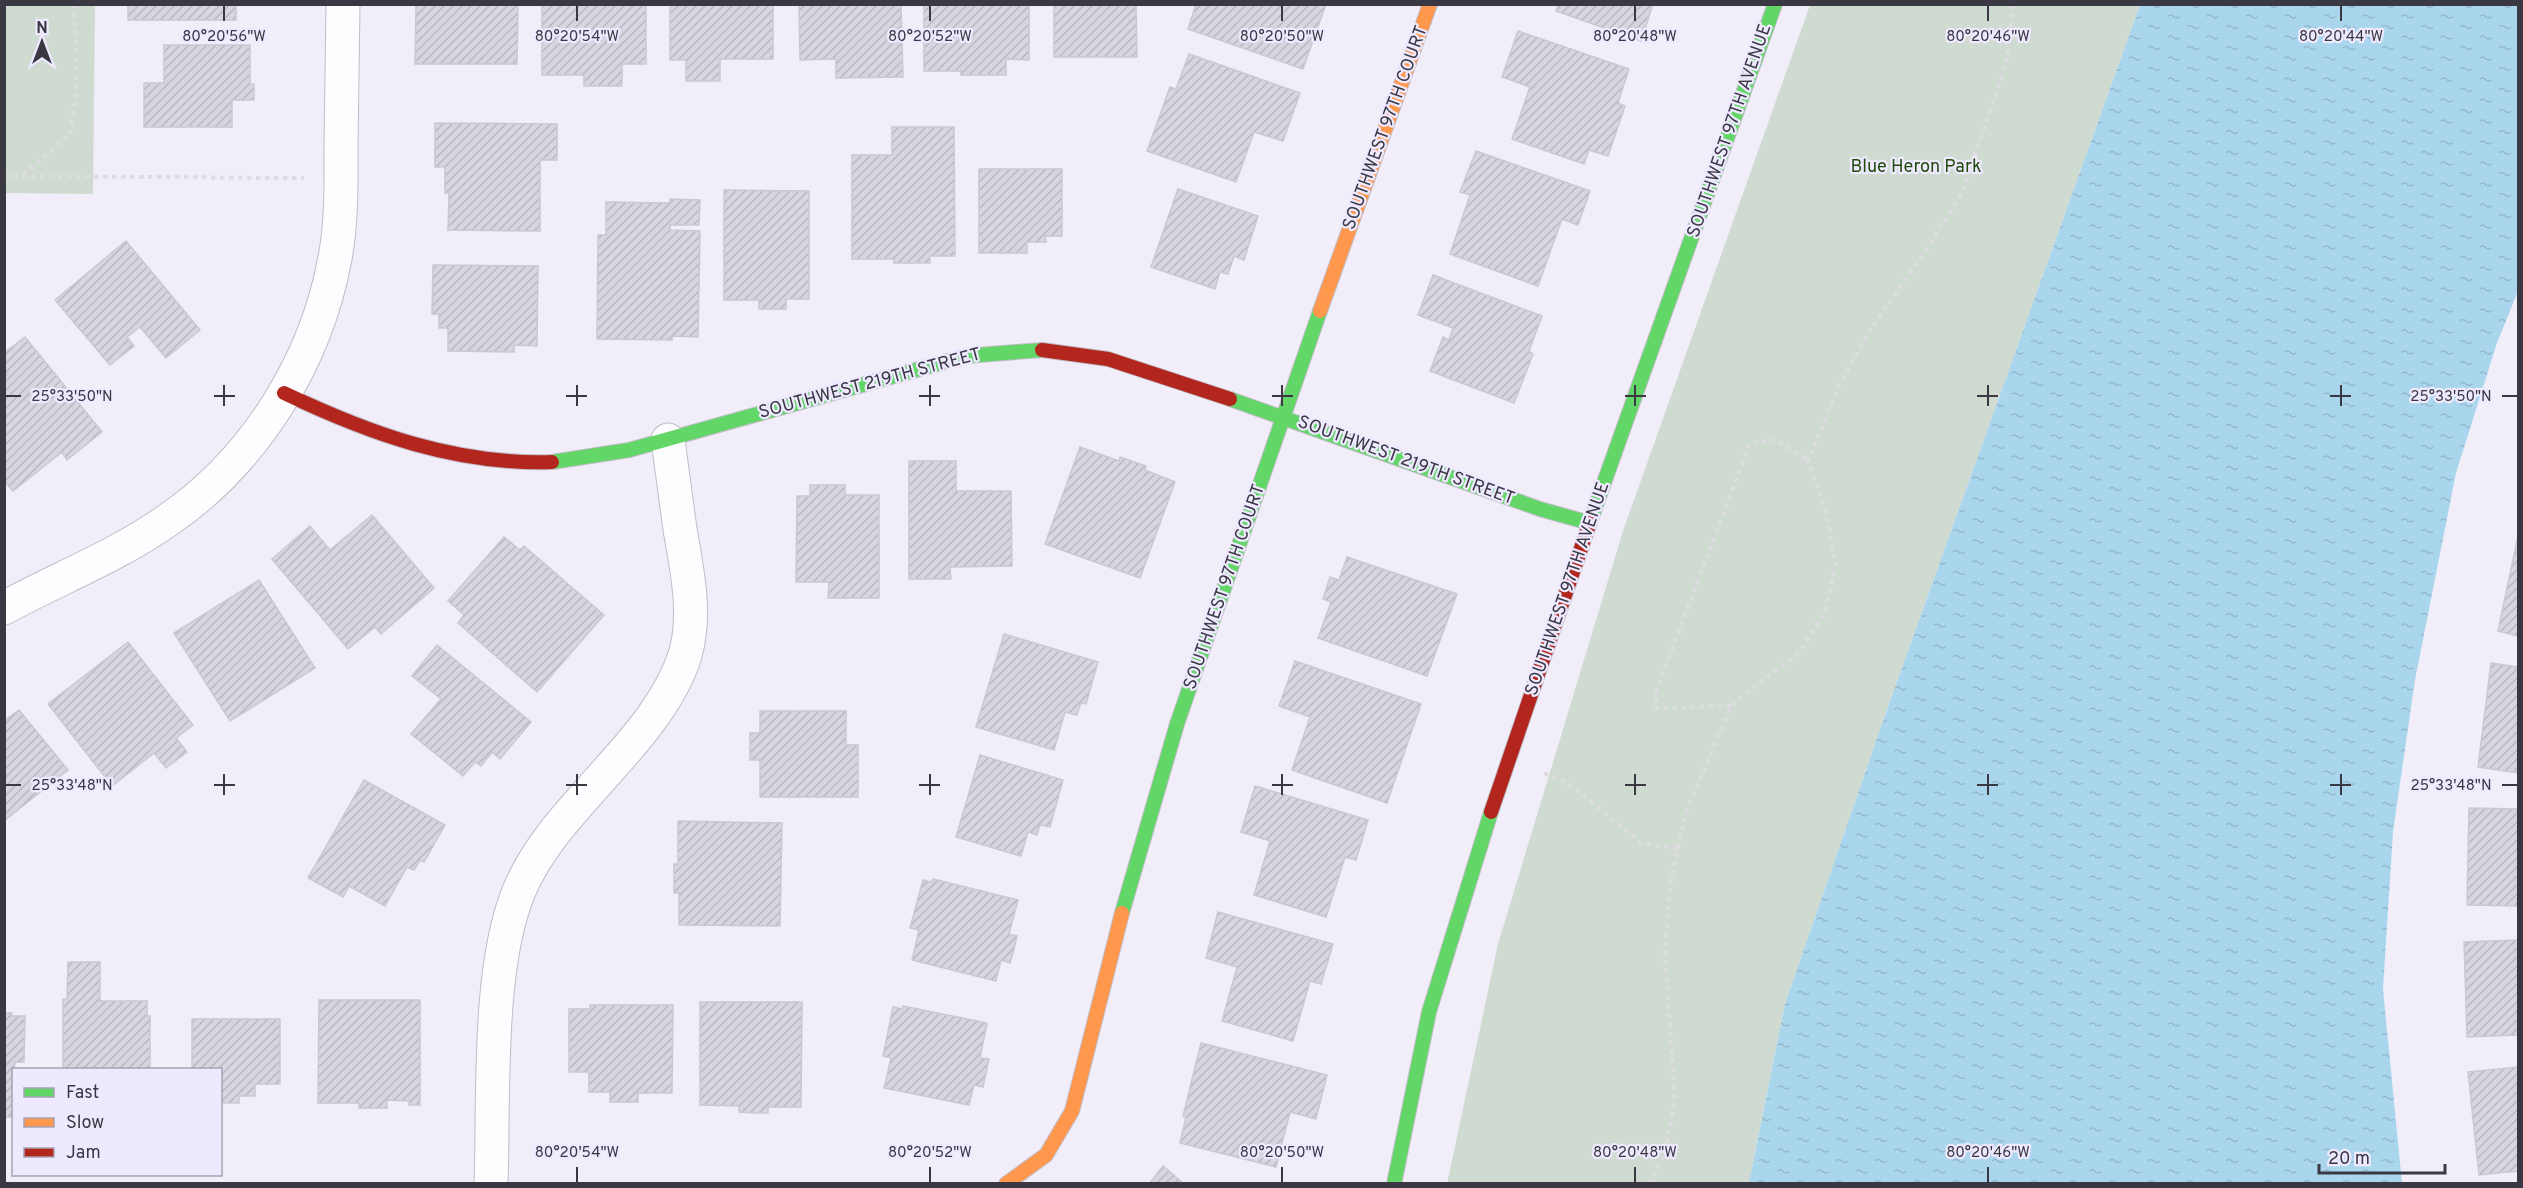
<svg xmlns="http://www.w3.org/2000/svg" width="2523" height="1188" font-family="Overpass,sans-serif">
  <defs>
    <pattern id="water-ripples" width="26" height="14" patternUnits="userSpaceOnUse" patternTransform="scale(1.5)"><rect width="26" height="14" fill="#aad6ed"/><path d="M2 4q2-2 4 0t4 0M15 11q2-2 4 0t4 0" fill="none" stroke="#93b8cc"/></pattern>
    <pattern id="building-hatch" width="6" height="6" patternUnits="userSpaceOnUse" patternTransform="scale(1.5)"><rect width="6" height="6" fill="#d7d5df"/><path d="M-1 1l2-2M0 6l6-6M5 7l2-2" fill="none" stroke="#b9b8c1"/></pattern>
  </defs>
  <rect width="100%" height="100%" fill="#f1eefa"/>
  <g fill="#cfdad0">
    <polygon points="5,4 95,5 93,194 5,193"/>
    <polygon points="1810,5 2140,5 1889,704 1785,1004 1749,1183 1447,1184 1498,944 1623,531"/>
  </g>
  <polygon fill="url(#water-ripples)" points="2140,5 2518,5 2518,291 2497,343 2456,473 2415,680 2393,832 2383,989 2402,1183 1749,1183 1785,1004 1889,704"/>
  <g fill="url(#building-hatch)" stroke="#cac8d2" stroke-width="1.5">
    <rect x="128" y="4" width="108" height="16"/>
    <polygon points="416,4 518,4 517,64 415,64"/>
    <polygon points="542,4 646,4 646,64 622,64 622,86 584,86 584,75 542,75"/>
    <polygon points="670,4 773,4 773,59 720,59 720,81 686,81 686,60 670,60"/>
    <polygon points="799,4 901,4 903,77 836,78 836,59 800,60"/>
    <polygon points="924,4 1029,4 1029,60 1006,59 1006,75 961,75 961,71 924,71"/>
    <polygon points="1054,4 1136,4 1137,57 1054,57"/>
    <polygon points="1196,4 1326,4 1303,69 1188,29"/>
    <polygon points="1559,4 1653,4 1641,41 1556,11"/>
    <polygon points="1518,31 1629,69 1618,103 1625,106 1608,156 1589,150 1584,164 1512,139 1530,87 1502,77"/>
    <polygon points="164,45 250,45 250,84 254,84 254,100 232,100 232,127 144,127 144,83 164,83"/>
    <polygon points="1189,54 1300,93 1283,141 1254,132 1236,182 1147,151 1170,87 1176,89"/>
    <polygon points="435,123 557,124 557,160 540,160 540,231 448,230 449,193 445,193 445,167 435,167"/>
    <polygon points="892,127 954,127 955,256 930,256 930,263 894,263 894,259 852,259 852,155 892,155"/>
    <polygon points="1476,151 1590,191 1578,225 1562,219 1538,286 1450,254 1470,195 1460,192"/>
    <polygon points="979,169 1062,169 1062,236 1045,236 1046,242 1027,242 1027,253 979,253"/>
    <polygon points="1178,189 1258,216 1244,260 1234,256 1228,274 1220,272 1215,289 1151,267"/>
    <polygon points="724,190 809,191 809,299 786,299 786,309 759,309 759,300 724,300"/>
    <polygon points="670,199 700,200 699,225 670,225 670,230 700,231 698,337 672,336 672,340 597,339 598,235 606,235 606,202 670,203"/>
    <polygon points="126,241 200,330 166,358 140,327 127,337 134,346 110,365 55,300"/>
    <polygon points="433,265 538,266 537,346 514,345 514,352 448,351 448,328 439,328 439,314 432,314"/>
    <polygon points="1433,275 1542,316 1529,351 1533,354 1514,403 1430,371 1443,337 1449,340 1453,328 1418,315"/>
    <polygon points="25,337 102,432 67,460 62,452 13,491 4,481 4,377 8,375 4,370 4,353"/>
    <polygon points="1080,447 1119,461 1120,457 1146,466 1145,470 1175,482 1140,578 1045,544"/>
    <polygon points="909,461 956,461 956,491 1011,491 1012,566 950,567 951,579 909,579"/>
    <polygon points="810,485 845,485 845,495 879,495 879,598 828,598 829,582 796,582 797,496 810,496"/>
    <polygon points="372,515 434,588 381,634 375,627 348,649 272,559 310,526 330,550"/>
    <polygon points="2518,536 2518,636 2498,631"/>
    <polygon points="504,537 520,550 524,546 604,615 537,692 458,623 464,615 448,601"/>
    <polygon points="1347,557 1457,594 1427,676 1318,638 1331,602 1323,599 1330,577 1339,580"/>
    <polygon points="259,580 315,668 230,721 174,633"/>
    <polygon points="1004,634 1098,662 1086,704 1081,703 1077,715 1065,712 1054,750 976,727"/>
    <polygon points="128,642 193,725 176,738 187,752 166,768 154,753 112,786 48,704"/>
    <polygon points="437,645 531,722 500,759 492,752 481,766 475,762 463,776 411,734 441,699 412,676"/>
    <polygon points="1295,661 1421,704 1387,803 1292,770 1310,717 1279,706"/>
    <polygon points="2491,663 2518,667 2518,773 2478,767"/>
    <polygon points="19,710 68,770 4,821 4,721"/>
    <polygon points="760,711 846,711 846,745 858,745 858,797 760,797 760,760 750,760 750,733 760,733"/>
    <polygon points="980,755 1063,780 1050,827 1040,825 1037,835 1028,832 1021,856 956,837"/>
    <polygon points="364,780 445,825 424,862 420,860 414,870 407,867 385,906 349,886 343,897 308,878"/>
    <polygon points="1255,786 1368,820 1356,860 1345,857 1326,917 1254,895 1270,841 1241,832"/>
    <polygon points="2469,808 2518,809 2518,906 2467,905"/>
    <polygon points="678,821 782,823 780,926 679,925 679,893 674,893 674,864 678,864"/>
    <polygon points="933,879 1018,900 1009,934 1017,936 1014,949 1010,963 1001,960 996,981 912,960 919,930 910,928 923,880 931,882"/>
    <polygon points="1218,912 1333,944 1321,984 1310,981 1293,1041 1222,1021 1237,967 1206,958"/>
    <polygon points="2518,940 2518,1035 2467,1037 2464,942"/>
    <polygon points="68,962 100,962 100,1001 147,1001 147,1016 150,1016 150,1070 63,1070 63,999 67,999"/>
    <polygon points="319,1000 420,1000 420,1105 409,1105 409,1101 387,1100 387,1108 359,1108 359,1103 318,1103"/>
    <polygon points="700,1002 802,1002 801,1107 768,1107 768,1113 754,1113 739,1112 739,1106 700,1105"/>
    <polygon points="590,1005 673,1005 672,1093 638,1093 638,1102 610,1102 610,1092 589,1092 589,1072 569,1072 569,1009 590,1009"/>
    <polygon points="903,1006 987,1023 980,1058 989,1059 983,1087 974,1085 969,1105 884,1088 891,1058 883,1056 893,1007 902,1009"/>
    <polygon points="4,1013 12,1013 11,1016 25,1016 24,1062 15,1062 14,1070 13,1117 4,1117"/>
    <polygon points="192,1019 280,1019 280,1084 255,1084 255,1096 239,1096 239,1103 220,1103 220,1070 192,1070"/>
    <polygon points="1201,1043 1327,1075 1316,1119 1290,1112 1276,1167 1180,1143 1186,1117 1183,1116"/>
    <polygon points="2518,1067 2518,1171 2479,1175 2468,1072"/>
    <polygon points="1163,1166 1184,1184 1149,1184"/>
  </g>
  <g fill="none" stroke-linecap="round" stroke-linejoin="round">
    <g stroke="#c0bdc7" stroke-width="35">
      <g id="street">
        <path d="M4,608C59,578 117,556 168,520C255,460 316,362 335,258C342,222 341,183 341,145C342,98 342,51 343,4"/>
        <path d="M491,1184C494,1099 487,968 519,891C539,843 576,807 610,768C639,736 672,697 685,655C697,614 687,571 680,529C676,500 672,470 668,440"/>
      </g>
    </g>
    <g stroke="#c0bdc7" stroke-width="16">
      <g id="fast">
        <polyline points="1230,399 1540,509 1590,523"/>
        <polyline points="552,462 629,450 966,356 1042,350"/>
        <polyline points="1590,522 1775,4"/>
        <polyline points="1122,913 1177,724 1320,311"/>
        <polyline points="1394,1184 1429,1012 1491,812"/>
      </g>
    </g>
    <g stroke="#c0bdc7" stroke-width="16">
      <g id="slow">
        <polyline points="1320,311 1430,4"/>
        <polyline points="1006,1184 1046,1155 1072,1111 1122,913"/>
      </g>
    </g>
    <g stroke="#c0bdc7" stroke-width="16">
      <g id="jam">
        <polyline points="1042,350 1108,359 1230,399"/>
        <path d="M284,393C370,434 456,465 552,462"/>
        <polyline points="1491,812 1590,522"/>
      </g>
    </g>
    <g stroke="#dddce0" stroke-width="4" stroke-dasharray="4.5 4.5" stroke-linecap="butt">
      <polyline points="23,175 70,134 77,86 74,4"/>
      <polyline points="4,176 304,178"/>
      <polyline points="1731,706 1656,708 1657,689 1750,443 1777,440 1808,461"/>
      <polyline points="1544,773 1563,781 1582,794 1641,843 1679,848"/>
      <polyline points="1649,1184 1665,1151 1675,1100 1665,955 1670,885 1686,813 1731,706 1800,651 1825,612 1836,564 1826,512 1808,461 1840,384 1870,330 1921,258 1962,193 2006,64 2013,4"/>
    </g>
    <use href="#street" stroke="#fdfcfe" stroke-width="33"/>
    <use href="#fast" stroke="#63d668" stroke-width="14"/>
    <use href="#slow" stroke="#ff974d" stroke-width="14"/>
    <use href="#jam" stroke="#b3261e" stroke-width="14"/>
  </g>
  <path fill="none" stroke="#3a3842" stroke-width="2" d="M224,6V21M577,6V21M930,6V21M1282,6V21M1635,6V21M1988,6V21M2341,6V21M224,385V406M577,385V406M930,385V406M1282,385V406M1635,385V406M1988,385V406M2341,385V406M6,396H21M214,396H235M566,396H587M919,396H940M1272,396H1293M1625,396H1646M1977,396H1998M2330,396H2351M2502,396H2517M224,774V795M577,774V795M930,774V795M1282,774V795M1635,774V795M1988,774V795M2341,774V795M6,785H21M214,785H235M566,785H587M919,785H940M1272,785H1293M1625,785H1646M1977,785H1998M2330,785H2351M2502,785H2517M577,1167V1182M930,1167V1182M1282,1167V1182M1635,1167V1182M1988,1167V1182"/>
  <g text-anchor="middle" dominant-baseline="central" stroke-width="4.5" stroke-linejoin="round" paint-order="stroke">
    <g font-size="18" fill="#3a3842" stroke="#eee9ff">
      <text transform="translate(1386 128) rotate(-70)">SOUTHWEST 97TH COURT</text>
      <text transform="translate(1730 131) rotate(-71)">SOUTHWEST 97TH AVENUE</text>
      <text transform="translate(870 384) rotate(-15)">SOUTHWEST 219TH STREET</text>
      <text transform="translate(1406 461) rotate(20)">SOUTHWEST 219TH STREET</text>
      <text transform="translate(1225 587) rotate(-71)">SOUTHWEST 97TH COURT</text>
      <text transform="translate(1568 589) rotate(-71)">SOUTHWEST 97TH AVENUE</text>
    </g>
    <g font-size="18" fill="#1e4b08" stroke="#eee9ff">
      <text x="1916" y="167">Blue Heron Park</text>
    </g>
  </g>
  <g font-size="15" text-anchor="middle" fill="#3a3842" stroke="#eee9ff" stroke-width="4.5" stroke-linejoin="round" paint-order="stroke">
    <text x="224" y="41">80°20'56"W</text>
    <text x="577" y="41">80°20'54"W</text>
    <text x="930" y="41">80°20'52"W</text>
    <text x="1282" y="41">80°20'50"W</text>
    <text x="1635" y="41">80°20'48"W</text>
    <text x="1988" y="41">80°20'46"W</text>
    <text x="2341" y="41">80°20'44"W</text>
    <text x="72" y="401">25°33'50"N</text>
    <text x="2451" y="401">25°33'50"N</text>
    <text x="72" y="790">25°33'48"N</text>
    <text x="2451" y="790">25°33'48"N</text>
    <text x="577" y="1157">80°20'54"W</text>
    <text x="930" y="1157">80°20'52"W</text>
    <text x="1282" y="1157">80°20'50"W</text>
    <text x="1635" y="1157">80°20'48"W</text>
    <text x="1988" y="1157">80°20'46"W</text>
  </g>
  <rect width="2523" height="1188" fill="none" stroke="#3a3842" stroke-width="12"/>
  <rect x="12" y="1068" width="210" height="108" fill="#eee9ff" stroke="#a6a2b3" stroke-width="1.5"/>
  <rect x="24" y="1088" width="30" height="9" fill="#63d668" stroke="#a6a2b3" stroke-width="1.5"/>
  <text x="66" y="1098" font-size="18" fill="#3a3842">Fast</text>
  <rect x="24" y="1118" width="30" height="9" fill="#ff974d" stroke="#a6a2b3" stroke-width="1.5"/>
  <text x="66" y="1128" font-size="18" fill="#3a3842">Slow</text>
  <rect x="24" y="1148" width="30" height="9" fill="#b3261e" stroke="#a6a2b3" stroke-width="1.5"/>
  <text x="66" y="1158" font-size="18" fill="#3a3842">Jam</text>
  <g transform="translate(42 42)" stroke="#eee9ff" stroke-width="4.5" paint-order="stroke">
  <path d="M0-4.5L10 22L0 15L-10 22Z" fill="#3a3842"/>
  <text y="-9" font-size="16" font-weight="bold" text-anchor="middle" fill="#3a3842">N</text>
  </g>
  <path d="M2319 1164v9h126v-9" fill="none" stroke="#3a3842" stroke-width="3"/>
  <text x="2328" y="1164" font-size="18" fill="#3a3842" stroke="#eee9ff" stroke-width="4.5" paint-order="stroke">20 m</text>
</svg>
